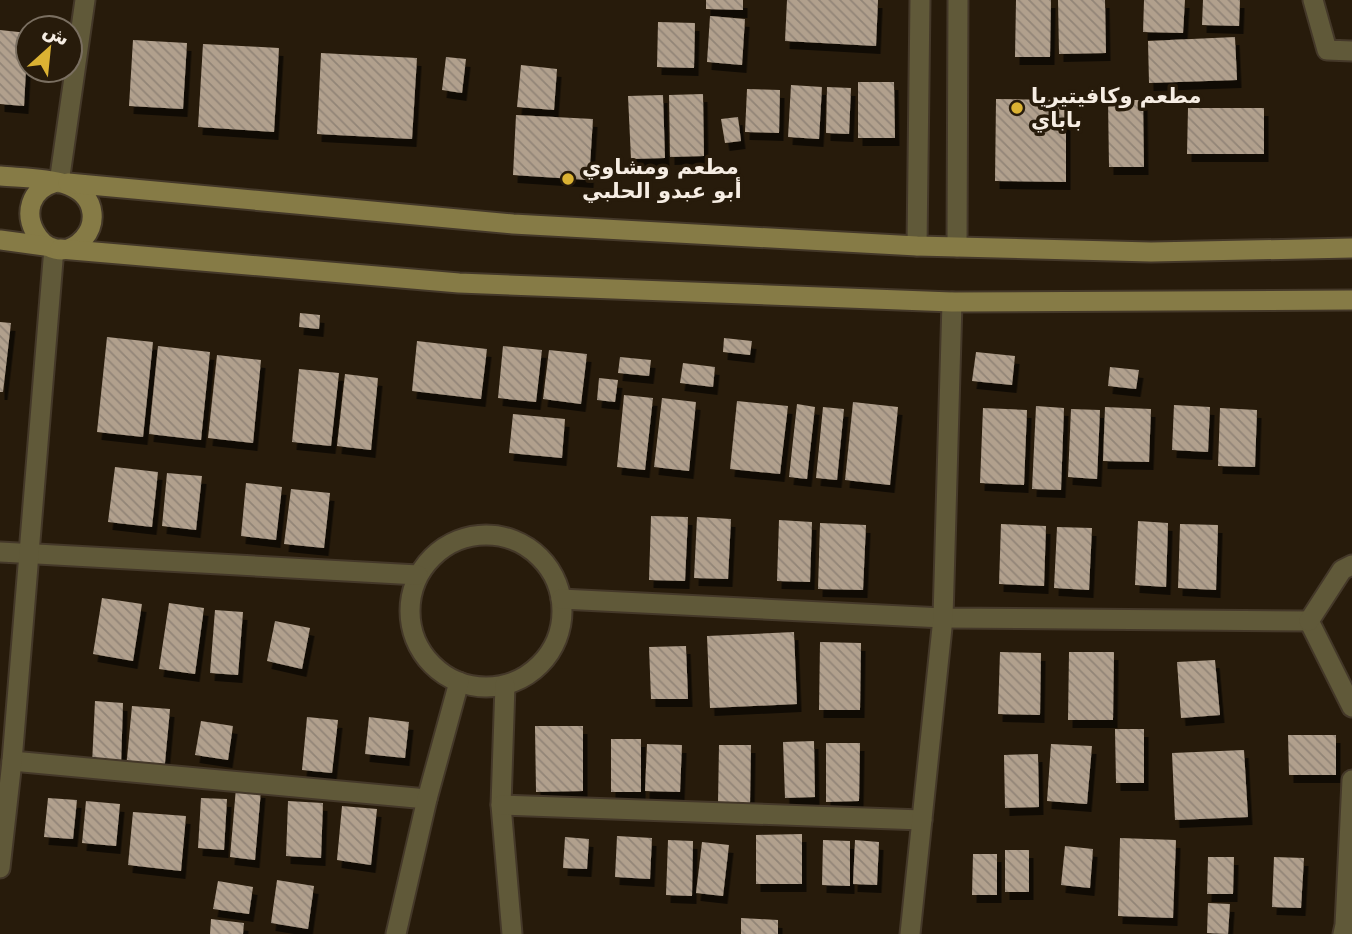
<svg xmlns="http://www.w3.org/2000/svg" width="1352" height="934" font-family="'DejaVu Sans','Noto Naskh Arabic',sans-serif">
  <defs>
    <pattern id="building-back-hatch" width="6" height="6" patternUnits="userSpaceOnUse" patternTransform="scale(1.75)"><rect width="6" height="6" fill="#b1a08d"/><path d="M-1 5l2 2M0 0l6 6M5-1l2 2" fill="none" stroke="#928577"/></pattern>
    <filter id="shadow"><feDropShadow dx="4.5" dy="8" stdDeviation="0" flood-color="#0009"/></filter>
  </defs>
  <rect width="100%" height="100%" fill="#271b0b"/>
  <g fill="url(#building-back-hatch)" filter="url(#shadow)">
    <polygon points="706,0 743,0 743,10 706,9"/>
    <polygon points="787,0 878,0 876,46 785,41"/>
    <polygon points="1016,0 1051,0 1050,57 1015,57"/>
    <polygon points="1058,0 1105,0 1106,53 1059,54"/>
    <polygon points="1144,0 1185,0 1183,33 1143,32"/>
    <polygon points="1203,0 1240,0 1239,26 1202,25"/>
    <polygon points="710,16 745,19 742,65 707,62"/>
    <polygon points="658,22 695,23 694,68 657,67"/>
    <polygon points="0,30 28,33 24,106 0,104"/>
    <polygon points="1235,37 1237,80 1149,83 1148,41"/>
    <polygon points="133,40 187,43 183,109 129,106"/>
    <polygon points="203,44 279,48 274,132 198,127"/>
    <polygon points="321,53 417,58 412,139 317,134"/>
    <polygon points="446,57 466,59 462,93 442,90"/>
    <polygon points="521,65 557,69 554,110 517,107"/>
    <polygon points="858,82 894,82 895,138 858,138"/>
    <polygon points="791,85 822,87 819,139 788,137"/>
    <polygon points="827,87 851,88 849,134 826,133"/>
    <polygon points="747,89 780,90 779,133 745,132"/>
    <polygon points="703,94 704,156 670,157 669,95"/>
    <polygon points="663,95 665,158 631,159 628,96"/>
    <polygon points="996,99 1066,100 1066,182 995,181"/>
    <polygon points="1108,100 1143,100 1144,167 1109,167"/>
    <polygon points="1188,108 1264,108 1264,154 1187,154"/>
    <polygon points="516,115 593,119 589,180 513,175"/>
    <polygon points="738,117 741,141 725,143 721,119"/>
    <polygon points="300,313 320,315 319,329 299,327"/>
    <polygon points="0,322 11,323 3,392 0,392"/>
    <polygon points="107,337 153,342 143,437 97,432"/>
    <polygon points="724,338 752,341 750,355 723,352"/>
    <polygon points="417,341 487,349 481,399 412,391"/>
    <polygon points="158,346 210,352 201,440 149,434"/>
    <polygon points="503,346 542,350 536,402 498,398"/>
    <polygon points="549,350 587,354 581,404 543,399"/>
    <polygon points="976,352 1015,356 1012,385 972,381"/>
    <polygon points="217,355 261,360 253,443 208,438"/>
    <polygon points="620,357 651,360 649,376 618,373"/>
    <polygon points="683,363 715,367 713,387 680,383"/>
    <polygon points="1110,367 1139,370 1136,389 1108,386"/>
    <polygon points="299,369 339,373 331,446 292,442"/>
    <polygon points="345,374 378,378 371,450 337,446"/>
    <polygon points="599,378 618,380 615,402 597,400"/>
    <polygon points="624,395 653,398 645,470 617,467"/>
    <polygon points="662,398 696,402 689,471 654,467"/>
    <polygon points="737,401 788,406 780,474 730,469"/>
    <polygon points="853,402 898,407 890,485 845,480"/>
    <polygon points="797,404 815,407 807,479 789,477"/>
    <polygon points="1174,405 1210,407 1208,452 1172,450"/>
    <polygon points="1036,406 1064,408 1061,490 1032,489"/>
    <polygon points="823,407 844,409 837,480 816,478"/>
    <polygon points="1105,407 1151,409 1149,462 1103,461"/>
    <polygon points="983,408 1027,410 1024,485 980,483"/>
    <polygon points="1220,408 1257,410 1255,467 1218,466"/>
    <polygon points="1071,409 1100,410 1097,479 1068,477"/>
    <polygon points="513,414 565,419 562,458 509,453"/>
    <polygon points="115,467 158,472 152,527 108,522"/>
    <polygon points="167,473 202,476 196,530 162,526"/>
    <polygon points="246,483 282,487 276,540 241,536"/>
    <polygon points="291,489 330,493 324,548 284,544"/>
    <polygon points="651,516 688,517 685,581 649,580"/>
    <polygon points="697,517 731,519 728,579 694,578"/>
    <polygon points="779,520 812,522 810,582 777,581"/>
    <polygon points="1138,521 1168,523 1166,587 1135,585"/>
    <polygon points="820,523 866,525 863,590 818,589"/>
    <polygon points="1001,524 1046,526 1044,586 999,584"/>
    <polygon points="1180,524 1218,525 1216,590 1178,588"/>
    <polygon points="1057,527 1092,528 1089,590 1054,588"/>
    <polygon points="102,598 142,604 133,661 93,654"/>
    <polygon points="169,603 204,608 195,674 159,669"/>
    <polygon points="215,610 243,612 238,675 210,673"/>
    <polygon points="275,621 310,628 302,669 267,661"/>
    <polygon points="794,632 797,704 710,708 707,636"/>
    <polygon points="820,642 861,643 860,710 819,710"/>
    <polygon points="686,646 688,699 651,699 649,647"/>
    <polygon points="1000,652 1041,653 1040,715 998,714"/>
    <polygon points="1069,652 1114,652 1113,720 1068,720"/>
    <polygon points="1215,660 1220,715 1181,718 1177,662"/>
    <polygon points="95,701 123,703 121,765 92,764"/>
    <polygon points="132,706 170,709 164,773 126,769"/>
    <polygon points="307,717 338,720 332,773 302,770"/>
    <polygon points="369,717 409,722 405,758 365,754"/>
    <polygon points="201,721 233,726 228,760 195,755"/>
    <polygon points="535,726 583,726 583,791 536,792"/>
    <polygon points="1115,729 1144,729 1144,783 1116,783"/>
    <polygon points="1288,735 1336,735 1336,775 1289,775"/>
    <rect x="611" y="739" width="30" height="53"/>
    <polygon points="814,741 815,797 785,798 783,742"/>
    <polygon points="826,743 860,743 859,801 826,802"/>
    <polygon points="647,744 682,745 680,792 645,791"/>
    <polygon points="1051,744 1092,746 1087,804 1047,801"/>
    <polygon points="719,745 751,745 750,804 718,804"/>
    <polygon points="1244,750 1248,817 1175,820 1172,753"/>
    <polygon points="1038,754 1039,807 1005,808 1004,755"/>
    <polygon points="236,788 261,790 255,860 230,857"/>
    <polygon points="48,798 77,800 73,839 44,837"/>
    <polygon points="201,798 227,799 224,850 198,848"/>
    <polygon points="86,801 120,804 116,846 82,843"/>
    <polygon points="288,801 323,803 321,858 286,856"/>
    <polygon points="342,806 377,809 371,865 337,860"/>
    <polygon points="133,812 186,816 181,871 128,865"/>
    <polygon points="802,834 802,884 756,884 756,835"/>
    <polygon points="617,836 652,838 650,879 615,877"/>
    <polygon points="565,837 589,839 587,869 563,868"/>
    <polygon points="1120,838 1176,840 1173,918 1118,916"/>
    <polygon points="668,840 693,841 692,896 666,895"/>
    <polygon points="823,840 850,841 850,886 822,885"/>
    <polygon points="855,840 879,842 877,885 853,884"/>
    <polygon points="702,842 729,845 723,896 696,893"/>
    <polygon points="1065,846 1093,849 1090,888 1061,885"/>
    <rect x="1005" y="850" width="24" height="42"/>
    <polygon points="973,854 997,854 997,895 972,895"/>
    <polygon points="1208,857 1234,857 1233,894 1207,894"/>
    <polygon points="1274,857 1304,858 1301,908 1272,907"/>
    <polygon points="277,880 314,886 308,929 271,923"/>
    <polygon points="218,881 253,887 249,914 213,909"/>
    <polygon points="1208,903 1230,904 1228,934 1207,933"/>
    <polygon points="741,918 778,920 778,934 741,934"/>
    <polygon points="211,919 244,923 243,934 210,934"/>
  </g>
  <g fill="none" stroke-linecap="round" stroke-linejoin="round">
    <g stroke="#443829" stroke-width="23">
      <g id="minor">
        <polyline points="1313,0 1327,50 1352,51"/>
        <polyline points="59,183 85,0"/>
        <polyline points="917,246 920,0"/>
        <polyline points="957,247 958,0"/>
        <circle cx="486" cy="611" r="76"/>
        <polyline points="0,552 418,575"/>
        <polyline points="561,599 943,618 1309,621"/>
        <polyline points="1309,621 1352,707"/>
        <polyline points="1309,621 1342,570 1352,565"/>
        <polyline points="505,685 501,805 512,934"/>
        <polyline points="12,761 427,799"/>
        <polyline points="501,805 922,820"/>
        <polyline points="0,868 12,761 54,248"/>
        <polyline points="396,934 427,799 459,682"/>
        <polyline points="910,934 943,618 952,302"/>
        <polyline points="1343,934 1345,925 1352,780"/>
      </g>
    </g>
    <g stroke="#443829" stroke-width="23">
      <g id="secondary">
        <path d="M0,176C29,179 88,175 92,213C93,222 90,231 84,238C46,280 0,198 56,182"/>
        <polyline points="68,183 513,224 917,246 1151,252 1352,248"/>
        <polyline points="0,240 45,246"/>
        <polyline points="60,249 459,283 952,302 1352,300"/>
      </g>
    </g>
    <use href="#minor" stroke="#605939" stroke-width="19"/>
    <use href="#secondary" stroke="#867b46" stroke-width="19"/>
  </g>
  <g fill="#dbb233" stroke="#271b0b" stroke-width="2.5">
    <circle cx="1017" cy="108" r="7"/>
    <circle cx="568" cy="179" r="7"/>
  </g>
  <g text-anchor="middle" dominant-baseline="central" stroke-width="7" stroke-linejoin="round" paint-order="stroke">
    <g font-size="21" font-weight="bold" fill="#f6ede3" stroke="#271b0b" text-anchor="start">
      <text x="1031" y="96">مطعم وكافيتيريا<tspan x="1031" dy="24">باباي</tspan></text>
      <text x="582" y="167">مطعم ومشاوي<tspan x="582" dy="24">أبو عبدو الحلبي</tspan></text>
    </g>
  </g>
  <g transform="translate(49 49) rotate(27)"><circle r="33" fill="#271b0b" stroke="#7a6f61" stroke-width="2"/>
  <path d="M0-5L12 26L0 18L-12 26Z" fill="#dbb233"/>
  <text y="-10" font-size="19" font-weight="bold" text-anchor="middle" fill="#f6ede3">ش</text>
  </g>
</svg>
